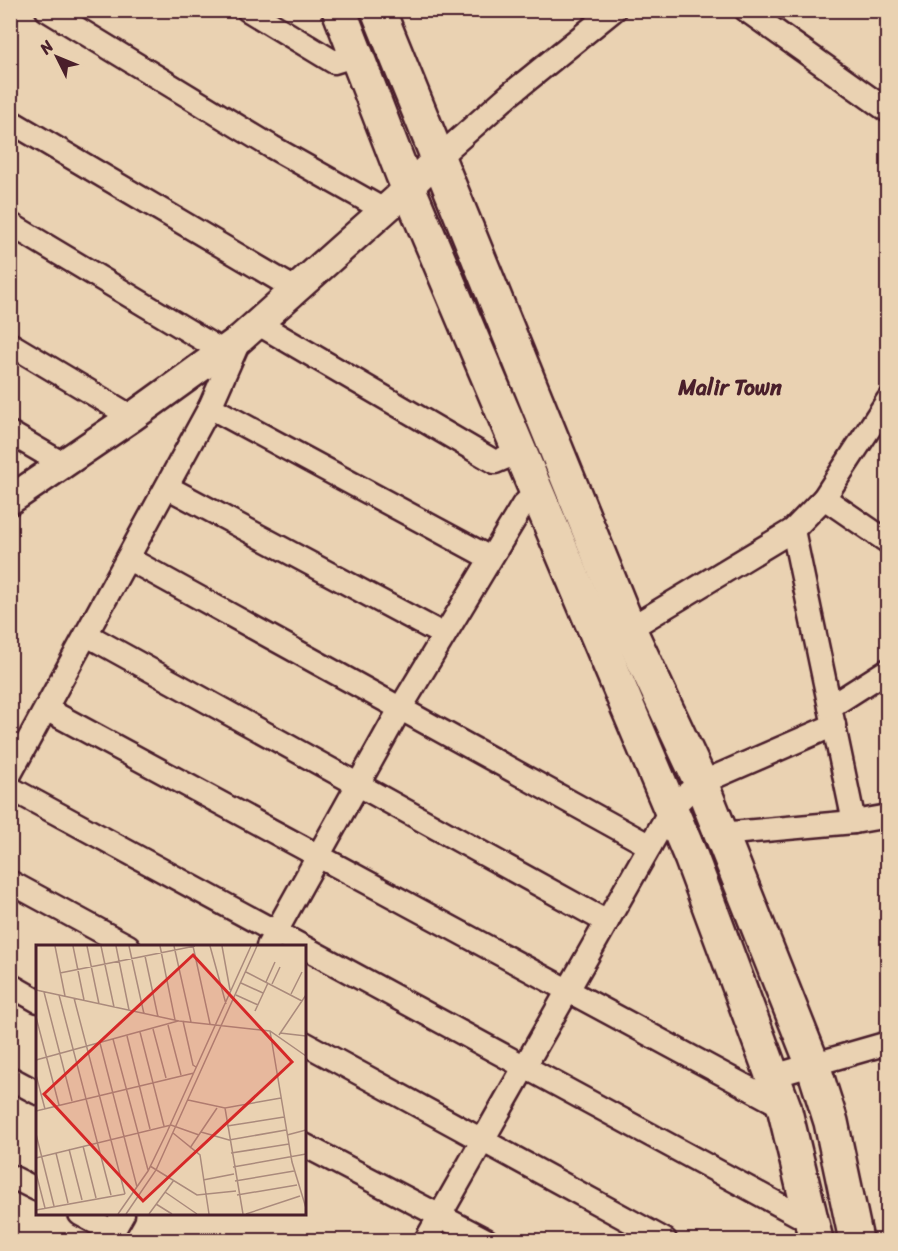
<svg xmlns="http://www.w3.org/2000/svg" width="898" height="1251" font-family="Sriracha,sans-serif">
  <rect width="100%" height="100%" fill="#ead2b2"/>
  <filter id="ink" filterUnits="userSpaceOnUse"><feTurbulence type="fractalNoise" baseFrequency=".0167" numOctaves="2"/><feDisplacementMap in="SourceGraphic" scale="12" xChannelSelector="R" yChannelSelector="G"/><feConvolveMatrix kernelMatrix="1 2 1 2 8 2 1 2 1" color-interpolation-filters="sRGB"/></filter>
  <g filter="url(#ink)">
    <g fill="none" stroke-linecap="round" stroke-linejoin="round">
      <g stroke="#4a1f2b" stroke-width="27">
        <g id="minor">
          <polyline points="47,10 272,147 384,210"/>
          <polyline points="248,10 334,62 357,55"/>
          <polyline points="746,10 888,111"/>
          <polyline points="10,121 295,289"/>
          <polyline points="439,157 509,95 614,10"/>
          <polyline points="10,224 222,351"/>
          <polyline points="257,323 495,462 519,452"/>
          <polyline points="10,344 132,417"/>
          <polyline points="210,407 490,558"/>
          <polyline points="10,433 63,464"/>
          <polyline points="167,487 444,635"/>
          <polyline points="824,498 888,542"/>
          <polyline points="793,530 854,822"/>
          <polyline points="129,559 650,846"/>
          <polyline points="629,629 793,530 824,498 888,400"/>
          <polyline points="87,635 607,922"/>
          <polyline points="830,707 888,670"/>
          <polyline points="46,709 784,1107"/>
          <polyline points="10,774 210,407 240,339"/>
          <polyline points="10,788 813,1223"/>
          <polyline points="720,834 854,822 888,816"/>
          <polyline points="10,882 128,946"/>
          <polyline points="268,946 400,709 523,505 538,491"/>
          <polyline points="10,985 38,1001"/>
          <polyline points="304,1043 665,1240"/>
          <polyline points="773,1076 888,1043"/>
          <polyline points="10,1078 38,1093"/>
          <polyline points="304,1145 486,1240"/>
          <polyline points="10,1176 38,1190"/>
          <polyline points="80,1214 113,1232"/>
          <polyline points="108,1240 123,1214"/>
          <polyline points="426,1240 671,809 686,794 701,783 834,725"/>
        </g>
      </g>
      <g stroke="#4a1f2b" stroke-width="33">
        <polyline id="tertiary" points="10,500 132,417 240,339 397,199 439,157"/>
      </g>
      <g stroke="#4a1f2b" stroke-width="38">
        <g id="secondary">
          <polyline points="339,10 402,173 691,857 784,1107 816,1240"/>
          <polyline points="378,10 629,629 701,783 813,1065 831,1122 856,1240"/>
        </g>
      </g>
      <use href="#minor" stroke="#ead2b2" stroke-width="22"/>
      <use href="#tertiary" stroke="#ead2b2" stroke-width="28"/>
      <use href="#secondary" stroke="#ead2b2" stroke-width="33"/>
    </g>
  </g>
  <g text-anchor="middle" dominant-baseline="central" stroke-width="4.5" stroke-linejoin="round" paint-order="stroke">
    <g font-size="22" font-weight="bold" fill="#4a1f2b" stroke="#ead2b2">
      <text x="730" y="387">Malir Town</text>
    </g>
  </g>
  <g transform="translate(36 945)">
    <rect width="270" height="270" fill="#ead2b2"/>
    <path fill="none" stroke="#aa8a7c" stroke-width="1.5" d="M19,1L29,51M37,1L48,55M51,1L63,59M65,1L78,62M80,1L93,65M93,1L108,69M124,1L139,75M138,1L155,77M157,1L174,79M174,1L190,59M186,1L194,45M109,11L122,72M210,27L266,56M24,28L159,1M230,37L239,17M205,38L227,48M236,39L244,22M0,45L143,76L234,86L270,111M8,47L36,156M255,49L266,27M23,50L75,250M200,50L222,60M38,53L89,249M219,66L232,38M0,72L23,160M147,76L157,120L160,122M132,80L145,130M117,84L130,133M234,86L256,217L270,263M104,87L128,181M244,88L270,91M243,90L270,50M91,91L114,184M77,94L112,225M64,98L101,242M0,115L142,76M0,130L9,164M152,155L189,163L245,153M189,163L207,269M0,166L158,128M191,181L248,172M165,187L193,195L250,185M137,188L164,210L173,269M0,189L18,261M251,190L270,185M47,201L60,253M154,203L181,163M33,204L46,255M20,208L32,258M195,208L253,199M0,213L135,180L163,190M114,221L161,250L200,246M197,222L270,209M0,228L9,263M167,235L198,229M199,236L258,226M129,247L161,269M201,250L261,240M120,259L136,269M0,265L89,249M82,269L112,226L131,187L215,1M90,269L120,225L221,1M113,269L138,235M210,269L264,251"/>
    <path fill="#d62828" fill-opacity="0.15" stroke="#d62828" stroke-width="3" d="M157,10L256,117L107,256L8,149Z"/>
    <rect width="270" height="270" fill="none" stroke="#4a1f2b" stroke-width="3"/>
  </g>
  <rect width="898" height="1251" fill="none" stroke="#ead2b2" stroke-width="36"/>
  <rect x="18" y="18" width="862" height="1215" fill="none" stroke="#4a1f2b" stroke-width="2" filter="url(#ink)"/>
  <g transform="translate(57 57) rotate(313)" stroke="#ead2b2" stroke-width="4.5" paint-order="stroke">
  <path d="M0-4.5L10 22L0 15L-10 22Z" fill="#4a1f2b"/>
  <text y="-9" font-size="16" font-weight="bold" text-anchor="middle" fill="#4a1f2b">N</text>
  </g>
</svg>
